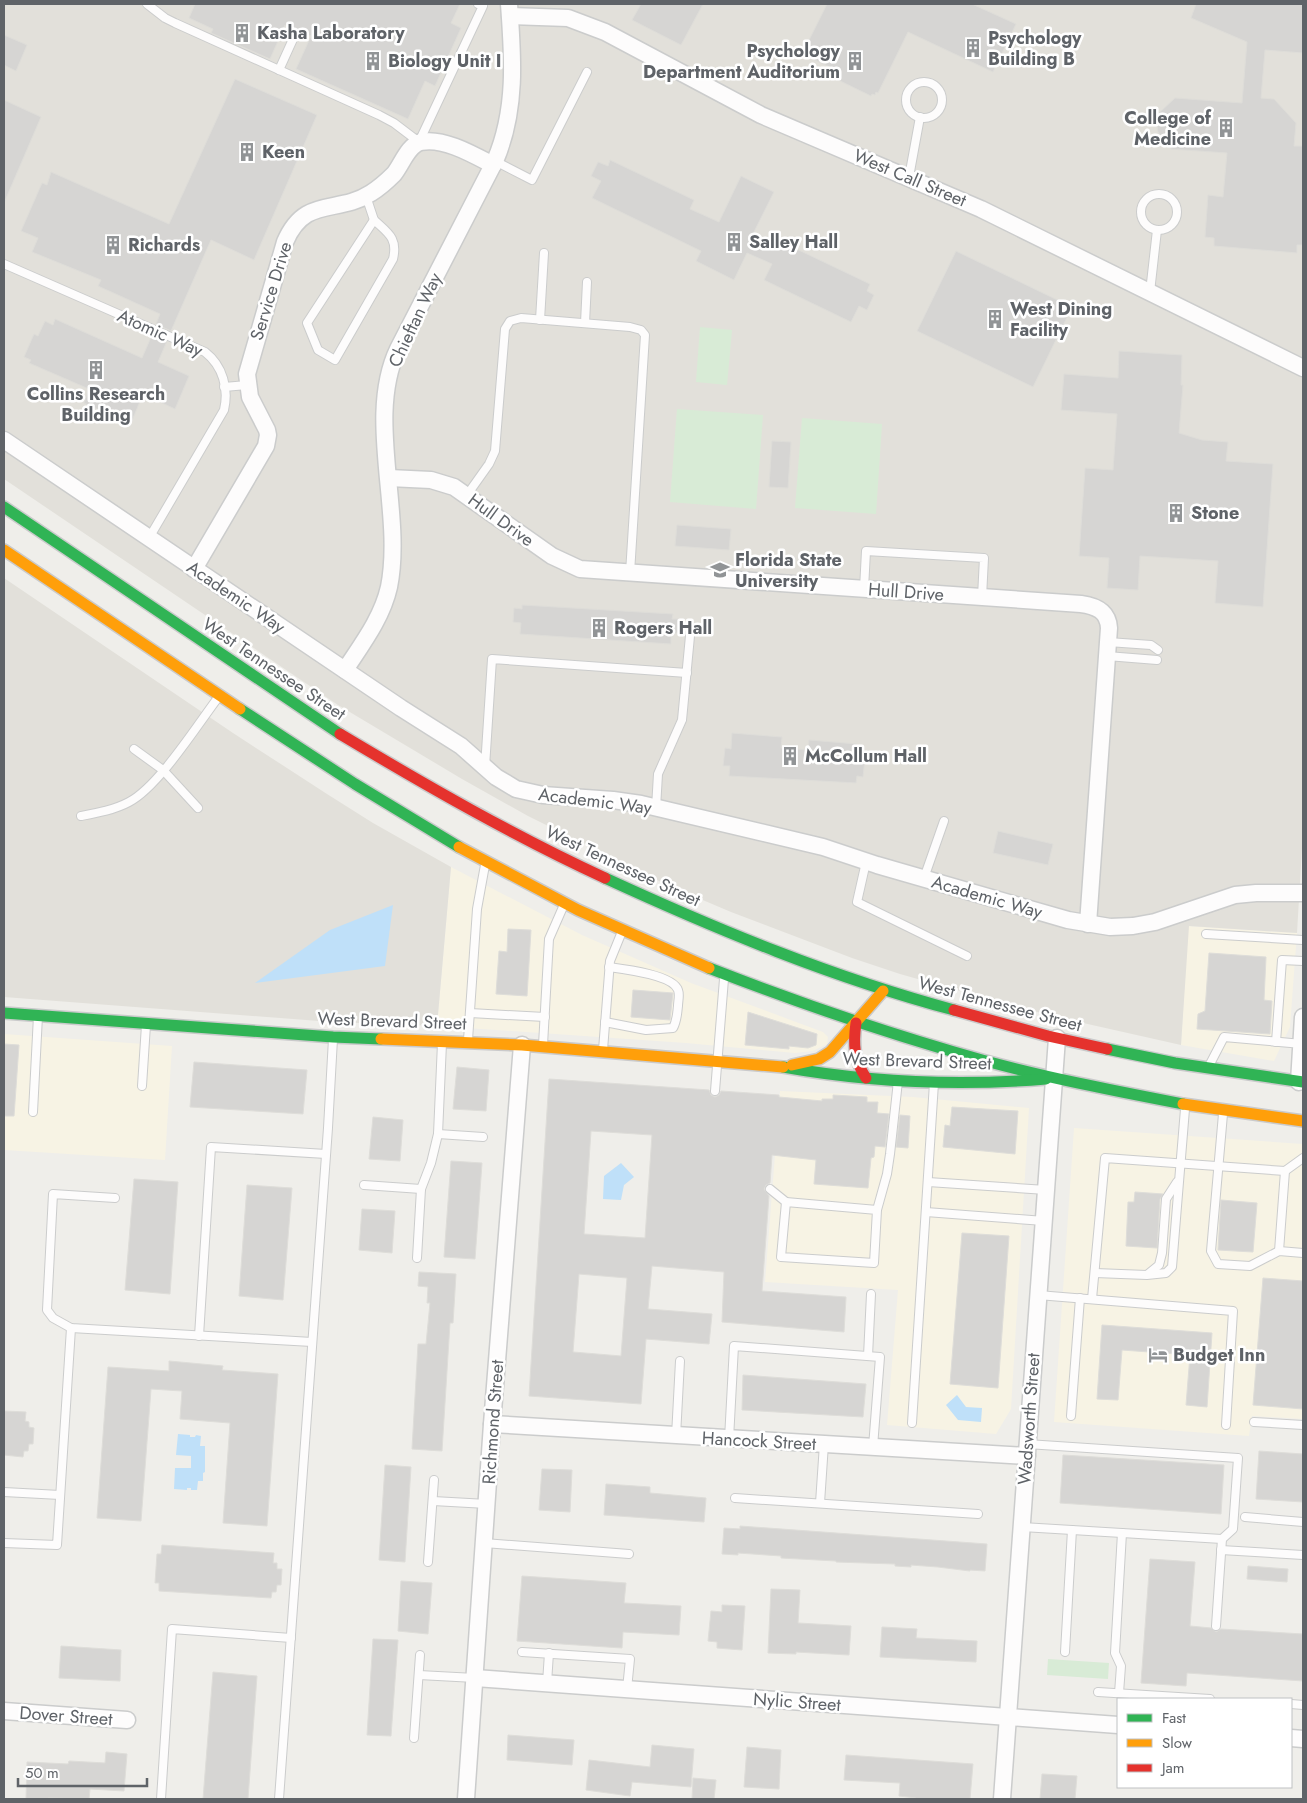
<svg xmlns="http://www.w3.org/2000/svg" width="1307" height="1803" font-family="Jost,sans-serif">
  <rect width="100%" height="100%" fill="#efeeea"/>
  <g fill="#f7f3e4">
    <polygon points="451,867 582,935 691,983 823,1032 828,1037 827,1044 813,1051 795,1053 686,1043 437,1026"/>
    <polygon points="1188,926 1297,933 1290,1027 1274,1061 1181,1045"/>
    <polygon points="4,1034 172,1046 165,1160 4,1150"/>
    <polygon points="780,1091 913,1097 1029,1108 1011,1409 996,1434 887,1425 898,1290 765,1282"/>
    <polygon points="1074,1128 1303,1144 1303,1419 1252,1416 1249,1436 1054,1422"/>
  </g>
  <g fill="#e2e0da">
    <polygon points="4,4 1303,4 1303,831 1297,933 1189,926 1181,1045 1061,1018 1006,1004 900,974 852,958 731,912 665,884 528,816 462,779 338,705 4,479"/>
    <polygon points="4,578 233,733 327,794 373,823 451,867 437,1026 332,1022 4,997"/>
  </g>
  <g fill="#d8ebd6">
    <polygon points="700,327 732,330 727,385 696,382"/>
    <polygon points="677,409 763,415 756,509 670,502"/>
    <polygon points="802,418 882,424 876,514 795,508"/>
    <polygon points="1048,1659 1109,1663 1108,1679 1047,1675"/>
  </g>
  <g fill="#bfe0f9">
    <polygon points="393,905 385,966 255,983 330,930"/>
    <polygon points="621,1163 634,1177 624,1185 621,1200 603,1199 604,1176"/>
    <polygon points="957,1395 966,1407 982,1408 981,1422 958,1420 946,1405"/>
    <polygon points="178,1434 190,1435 190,1437 195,1437 196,1435 201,1436 200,1446 205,1446 205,1472 203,1473 203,1481 198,1481 197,1490 191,1490 191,1488 187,1488 187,1490 174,1489 175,1468 191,1468 191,1456 176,1455"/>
  </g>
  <g fill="#d6d5d3" stroke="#deddd9" fill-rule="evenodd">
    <polygon points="195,4 460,4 451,23 461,28 435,86 425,81 408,119 296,69 311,36 285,25 270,59 211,33 213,29 189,18"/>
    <polygon points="641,4 703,4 681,45 632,20"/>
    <polygon points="827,4 972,4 1016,24 993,72 908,32 878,93 876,92 875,95 872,94 871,96 828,75 832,68 802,54"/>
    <polygon points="1196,4 1303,4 1303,53 1265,50 1261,98 1274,99 1296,123 1294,146 1303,146 1303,245 1297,245 1297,253 1214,246 1214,238 1205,237 1208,195 1223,197 1227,153 1171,149 1172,142 1164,141 1158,132 1156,121 1159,113 1175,98 1242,103 1247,42 1191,18"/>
    <polygon points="4,35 27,45 16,71 4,65"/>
    <polygon points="235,79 317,115 254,260 211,240 171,331 156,324 160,314 98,286 101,280 32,252 38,238 21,231 42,183 47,185 51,172 169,224"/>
    <polygon points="4,100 41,117 4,203"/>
    <polygon points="610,160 694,200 690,209 719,222 741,176 774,192 752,236 780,250 784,243 870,284 867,291 874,295 867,310 859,306 851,322 764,280 772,264 747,253 734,280 696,261 701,251 592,198 601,181 591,176 598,162 608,166"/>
    <polygon points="956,251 1072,307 1033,387 917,331"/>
    <polygon points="55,319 142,358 152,335 167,341 158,362 189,376 175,409 143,394 131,423 120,418 120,419 84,403 89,389 29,363 31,360 24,357 34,334 38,336 45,321 53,325"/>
    <polygon points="1119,351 1182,355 1181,385 1183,385 1179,433 1202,440 1228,442 1226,461 1273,464 1263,607 1215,603 1218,561 1140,556 1138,590 1107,588 1109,558 1079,556 1085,468 1113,470 1117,414 1061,410 1064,374 1118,378"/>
    <polygon points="772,441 791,442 788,488 769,487"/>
    <polygon points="677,525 731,529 729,550 675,546"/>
    <polygon points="522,605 673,614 672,619 679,619 678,633 671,633 671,644 520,634 521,623 513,622 514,608 522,609"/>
    <polygon points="732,733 782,737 781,748 808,750 809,740 857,744 856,758 865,759 863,777 857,776 856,783 729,776 730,766 723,766 725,748 731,749"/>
    <polygon points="998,831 1053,844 1048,865 993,853"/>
    <polygon points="508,929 531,930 527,996 496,994 499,951 507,952"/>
    <polygon points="1209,953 1266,957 1264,1000 1272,1001 1270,1034 1197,1029 1198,1014 1205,1011"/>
    <polygon points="633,990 673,993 670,1020 631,1017"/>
    <polygon points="748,1012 817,1034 816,1045 808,1048 789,1046 789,1049 745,1045"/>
    <polygon points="4,1044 19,1045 14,1116 4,1116"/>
    <polygon points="194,1062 307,1070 303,1114 190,1107"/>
    <polygon points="457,1067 489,1070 486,1111 453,1109"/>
    <path d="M549,1079L709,1090L711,1095L715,1097L719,1095L721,1091L779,1095V1097L822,1101V1099H833V1095L867,1097V1102H878L877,1113L889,1114L885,1147L875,1146L874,1157L871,1158L868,1188L814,1184L816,1160L772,1155L770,1183L766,1185L764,1189L769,1196L762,1291L846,1297L844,1332L722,1322L724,1272L652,1266L648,1309L712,1314L709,1344L646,1339L641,1404L529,1396ZM591,1131L652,1135L645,1238L584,1234ZM579,1274L627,1278L621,1356L573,1352Z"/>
    <polygon points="952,1107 1018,1111 1015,1154 943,1147 945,1125 950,1126"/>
    <polygon points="900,1115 910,1116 908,1148 896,1147"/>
    <polygon points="373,1117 403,1120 400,1161 369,1159"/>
    <polygon points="451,1161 482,1163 475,1259 444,1257"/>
    <polygon points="134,1179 178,1182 170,1294 125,1290"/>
    <polygon points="247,1185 292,1188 283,1300 239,1296"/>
    <polygon points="1135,1192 1163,1194 1160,1199 1157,1248 1126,1246 1128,1202 1134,1202"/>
    <polygon points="1221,1200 1257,1203 1253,1252 1218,1250"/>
    <polygon points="362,1209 395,1211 392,1253 359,1250"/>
    <polygon points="962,1233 1009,1236 998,1388 950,1384"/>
    <polygon points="419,1272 456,1274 453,1323 450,1323 442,1451 412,1449 418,1344 426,1344 430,1303 427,1303 428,1287 418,1286"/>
    <polygon points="1263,1278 1303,1281 1303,1409 1253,1405"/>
    <polygon points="1102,1325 1212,1333 1207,1407 1186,1405 1190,1355 1122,1350 1118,1400 1097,1399"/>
    <polygon points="169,1361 223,1366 222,1370 278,1374 267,1526 223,1523 230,1423 180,1419 182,1391 151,1389 141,1521 97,1518 108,1367 169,1371"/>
    <polygon points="743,1375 866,1384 863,1417 742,1410"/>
    <polygon points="4,1411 26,1412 25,1421 29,1422 29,1427 34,1428 33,1444 29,1444 28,1451 24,1451 23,1457 4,1455"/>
    <polygon points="1259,1451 1303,1454 1303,1502 1256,1499"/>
    <polygon points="1063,1455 1224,1465 1221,1514 1060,1503"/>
    <polygon points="385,1465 411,1467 405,1562 379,1560"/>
    <polygon points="542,1469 572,1470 570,1512 539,1510"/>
    <polygon points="606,1484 650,1487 650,1493 706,1498 704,1522 604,1515"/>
    <polygon points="740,1526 987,1544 985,1571 970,1570 970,1571 938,1567 911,1565 911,1567 895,1566 895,1564 836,1562 836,1561 781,1558 781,1556 738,1553 738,1555 722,1554 724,1528 740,1529"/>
    <polygon points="162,1545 274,1553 273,1563 277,1563 277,1569 282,1569 281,1585 277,1585 276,1592 272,1592 271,1598 159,1591 159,1583 155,1583 157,1554 161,1554"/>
    <polygon points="1150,1559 1195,1562 1190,1626 1211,1628 1216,1632 1221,1629 1303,1634 1303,1681 1187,1673 1186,1686 1141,1683"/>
    <polygon points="1248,1566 1288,1569 1287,1582 1247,1579"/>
    <polygon points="522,1576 626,1583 624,1603 681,1606 679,1635 623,1632 622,1648 517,1641"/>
    <polygon points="401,1581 432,1583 428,1634 398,1631"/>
    <polygon points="771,1589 800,1590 798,1623 851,1626 849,1655 796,1652 796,1654 768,1653"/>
    <polygon points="722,1605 745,1606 742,1650 717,1648 717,1642 708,1641 711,1611 722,1612"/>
    <polygon points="882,1627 917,1629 916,1638 977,1641 976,1662 880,1657"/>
    <polygon points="373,1639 398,1640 391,1736 367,1735"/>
    <polygon points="61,1646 121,1650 120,1681 59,1678"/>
    <polygon points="213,1672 257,1676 248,1799 203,1799"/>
    <polygon points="508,1735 574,1740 572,1765 507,1760"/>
    <polygon points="652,1745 694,1749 691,1787 632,1782 630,1796 586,1790 589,1760 650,1767"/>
    <polygon points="747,1747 781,1750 779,1789 744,1787"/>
    <polygon points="106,1752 127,1754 124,1791 90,1789 89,1799 48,1798 48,1799 26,1799 27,1762 68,1764 69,1761 105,1763"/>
    <polygon points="846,1755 973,1764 970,1799 915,1799 916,1798 899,1796 900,1783 844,1780"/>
    <polygon points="1042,1774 1077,1776 1075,1799 1040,1799"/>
    <polygon points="693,1778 716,1780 714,1799 692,1799"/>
  </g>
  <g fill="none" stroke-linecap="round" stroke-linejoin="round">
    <g stroke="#cbcccc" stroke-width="10">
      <g id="lane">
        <polyline points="147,4 165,18 175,23 379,115 394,123 419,142 483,6 478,4"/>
        <polyline points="279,70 294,37"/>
        <circle cx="924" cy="100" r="18"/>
        <polyline points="495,161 532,180 587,72"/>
        <polyline points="909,177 920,117"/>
        <circle cx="1159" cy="212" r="18"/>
        <polyline points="366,196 374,220"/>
        <path d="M374,220C388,233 398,238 393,259L335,360L318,350L307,323Z"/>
        <path d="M4,264L205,352C223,366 229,389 224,410L149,538"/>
        <polyline points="1150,292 1157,230"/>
        <polyline points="540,320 544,253"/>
        <polyline points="585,323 587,282"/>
        <polyline points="224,387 247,385"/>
        <polyline points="467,495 489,464 495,451 505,329 510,321 521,318 630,327 641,330 645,335 630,573"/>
        <polyline points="864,589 866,551 984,558 982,597"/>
        <polyline points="1108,642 1151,645 1158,650"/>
        <polyline points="1107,656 1157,660"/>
        <polyline points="134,749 163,770 198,808"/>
        <polyline points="485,767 492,659 687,673"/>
        <polyline points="656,808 658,774 682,720 690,636"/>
        <path d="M81,816C97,813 114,810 129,802C158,787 196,727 217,699"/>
        <polyline points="866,862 857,902 967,956"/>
        <polyline points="924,878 944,821"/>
        <polyline points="1206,934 1303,940"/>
        <polyline points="470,1013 545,1017"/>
        <path d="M605,1022L646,1030L673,1028C677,1021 677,1014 678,1006C678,1001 680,995 678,990C673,975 624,969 609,967"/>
        <polyline points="468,1040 477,909 485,865"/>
        <polyline points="1276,1042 1282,960 1303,961"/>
        <polyline points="543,1045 549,939 563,907"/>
        <polyline points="603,1050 610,961 621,934"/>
        <polyline points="1210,1064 1224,1037 1302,1044"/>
        <polyline points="142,1086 146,1025"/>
        <polyline points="715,1091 724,979"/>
        <polyline points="33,1112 38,1016"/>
        <polyline points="1223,1114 1211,1251 1218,1264 1250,1266 1279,1251 1303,1253"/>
        <polyline points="438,1134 483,1137"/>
        <polyline points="928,1182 1046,1190"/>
        <polyline points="364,1185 421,1189"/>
        <polyline points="770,1189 786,1202"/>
        <polyline points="115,1198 53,1194 47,1310 53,1318 71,1328 312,1342"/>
        <polyline points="877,1210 786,1202 781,1257 874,1263 877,1210 887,1174 890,1154 898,1081"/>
        <polyline points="926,1212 1044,1221"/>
        <polyline points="1279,1251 1285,1171"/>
        <polyline points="417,1258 421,1189 431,1163 438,1134 442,1043"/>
        <polyline points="1095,1273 1147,1275 1166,1273 1172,1267 1185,1109"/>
        <polyline points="1148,1274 1159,1265 1162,1253 1166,1199 1177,1182"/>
        <polyline points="1038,1295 1233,1311 1226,1425"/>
        <polyline points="1092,1299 1105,1158 1285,1171 1303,1158"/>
        <polyline points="199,1336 211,1147 326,1154"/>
        <polyline points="868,1356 871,1294"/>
        <polyline points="1071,1416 1080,1298"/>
        <polyline points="1254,1422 1303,1425"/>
        <polyline points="912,1423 934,1083"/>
        <polyline points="676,1436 680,1361"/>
        <polyline points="729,1439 734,1346 880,1357 873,1447"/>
        <polyline points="1027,1444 1238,1458 1233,1529 1222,1539 1216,1626"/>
        <polyline points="4,1492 60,1495"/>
        <polyline points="735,1498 978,1514"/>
        <polyline points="433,1501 487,1504"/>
        <polyline points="820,1503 824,1444"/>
        <polyline points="1245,1517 1303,1522"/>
        <polyline points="1022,1527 1222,1539"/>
        <polyline points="4,1543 57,1545 71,1328"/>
        <polyline points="484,1543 629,1554"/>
        <polyline points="1221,1550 1303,1555"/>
        <polyline points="428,1562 434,1480"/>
        <polyline points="522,1652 630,1659 627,1689"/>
        <polyline points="1065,1652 1072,1530"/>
        <polyline points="419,1675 475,1678"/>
        <polyline points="547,1683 549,1653"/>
        <polyline points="1098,1692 1210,1699"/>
        <polyline points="1119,1693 1121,1666 1115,1653 1122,1533"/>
        <polyline points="1291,1704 1303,1705"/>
        <polyline points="414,1738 420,1655"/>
        <polyline points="161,1799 172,1629 291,1638"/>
        <polyline points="279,1799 328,1128 333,1039"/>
      </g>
    </g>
    <g stroke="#cbcccc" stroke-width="19">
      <g id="street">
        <polyline points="510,16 568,18 605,32 761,115 981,209 1303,368"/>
        <polyline points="4,440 401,708 461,746 496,777 516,789 543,795 613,800 641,804 823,847 877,865 1068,920 1110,927 1133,926 1155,922 1235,895 1256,893 1303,893"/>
        <path d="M389,478L431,480L454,487L552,556L580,569L1081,604C1096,606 1108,611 1109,628L1088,924"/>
        <path d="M194,569L266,446L268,435L267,430L250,397L247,374L285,242C305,195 337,215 371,193C379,188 387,181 394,174C402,164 408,145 421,142C443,137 474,155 493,165"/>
        <path d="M345,670C362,644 382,618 389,587C404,512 365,418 398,349L495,161C517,110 513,57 509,4"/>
        <polyline points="1299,1082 1303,1017"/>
        <polyline points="492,1424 1027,1456"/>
        <polyline points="475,1678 1118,1725"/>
        <polyline points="4,1711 127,1720"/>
        <polyline points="1291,1738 1303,1739"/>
        <polyline points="466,1799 492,1424 522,1045"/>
        <polyline points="1002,1799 1057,1038"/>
      </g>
    </g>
    <g stroke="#cacacb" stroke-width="14">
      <g id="fast">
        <polyline points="4,507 340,734"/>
        <polyline points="240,709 355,784 459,847"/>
        <path d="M605,878C718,930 834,978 954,1010"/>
        <path d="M709,968C799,1003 889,1034 982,1060C1048,1078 1116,1091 1183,1104"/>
        <polyline points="4,1013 333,1037 381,1039"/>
        <polyline points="1107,1049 1175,1063 1303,1082"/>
        <path d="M783,1067C868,1082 960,1086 1046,1079"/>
      </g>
    </g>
    <g stroke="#cacacb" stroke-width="14">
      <g id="slow">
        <polyline points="4,550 240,709"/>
        <polyline points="459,847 578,910 709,968"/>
        <polyline points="381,1039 522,1045 783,1067"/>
        <polyline points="792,1065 819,1059 830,1052 883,991"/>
        <polyline points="1183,1104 1303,1121"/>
      </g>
    </g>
    <g stroke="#cacacb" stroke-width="14">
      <g id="jam">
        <path d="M340,734C427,786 514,836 605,878"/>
        <polyline points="954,1010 1048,1036 1107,1049"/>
        <path d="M856,1023C853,1044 854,1060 866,1078"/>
      </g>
    </g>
    <use href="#lane" stroke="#fdfcfc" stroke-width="8"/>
    <use href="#street" stroke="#fdfcfc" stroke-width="16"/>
    <use href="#fast" stroke="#30b455" stroke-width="11"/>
    <use href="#slow" stroke="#ff9f0a" stroke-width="11"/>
    <use href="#jam" stroke="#e5322d" stroke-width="11"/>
  </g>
  <defs>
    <g id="building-bare" transform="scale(1.5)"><path d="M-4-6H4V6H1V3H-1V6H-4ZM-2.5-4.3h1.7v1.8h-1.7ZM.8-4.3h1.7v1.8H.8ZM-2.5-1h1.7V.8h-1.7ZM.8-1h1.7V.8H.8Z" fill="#919496" stroke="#fff" stroke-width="2.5" paint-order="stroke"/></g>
    <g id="university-bare" transform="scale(1.5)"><path d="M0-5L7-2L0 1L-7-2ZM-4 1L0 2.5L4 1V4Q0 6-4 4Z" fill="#919496" stroke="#fff" stroke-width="2.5" paint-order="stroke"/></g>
    <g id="hotel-bare" transform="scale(1.5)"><path d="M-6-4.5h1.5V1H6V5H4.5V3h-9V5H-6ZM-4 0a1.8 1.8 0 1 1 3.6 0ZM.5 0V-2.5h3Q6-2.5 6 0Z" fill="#919496" stroke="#fff" stroke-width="2.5" paint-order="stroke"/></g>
  </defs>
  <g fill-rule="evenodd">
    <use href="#building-bare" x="242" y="33"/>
    <use href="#building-bare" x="973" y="48"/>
    <use href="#building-bare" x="373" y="61"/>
    <use href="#building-bare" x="855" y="61"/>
    <use href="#building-bare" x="1226" y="128"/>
    <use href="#building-bare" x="247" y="152"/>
    <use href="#building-bare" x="734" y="242"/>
    <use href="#building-bare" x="113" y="245"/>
    <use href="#building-bare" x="995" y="319"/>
    <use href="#building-bare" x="96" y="370"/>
    <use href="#building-bare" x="1176" y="513"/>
    <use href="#university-bare" x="720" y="570"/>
    <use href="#building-bare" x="599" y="628"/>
    <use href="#building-bare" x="790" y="756"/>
    <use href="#hotel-bare" x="1158" y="1355"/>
  </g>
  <g text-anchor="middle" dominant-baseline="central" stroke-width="5" stroke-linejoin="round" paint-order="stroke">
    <g font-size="18" font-weight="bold" fill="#5f6368" stroke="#fff" text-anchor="start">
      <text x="257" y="33">Kasha Laboratory</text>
      <text x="988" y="38">Psychology<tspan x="988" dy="21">Building B</tspan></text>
      <text x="840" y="51" text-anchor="end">Psychology<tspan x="840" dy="21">Department Auditorium</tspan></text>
      <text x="388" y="61">Biology Unit I</text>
      <text x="1211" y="118" text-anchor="end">College of<tspan x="1211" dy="21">Medicine</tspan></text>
      <text x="262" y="152">Keen</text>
      <text x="749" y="242">Salley Hall</text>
      <text x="128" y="245">Richards</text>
      <text x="1010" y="309">West Dining<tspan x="1010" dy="21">Facility</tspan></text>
      <text x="96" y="394" text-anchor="middle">Collins Research<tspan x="96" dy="21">Building</tspan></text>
      <text x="1191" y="513">Stone</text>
      <text x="735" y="560">Florida State<tspan x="735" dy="21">University</tspan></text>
      <text x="614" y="628">Rogers Hall</text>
      <text x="805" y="756">McCollum Hall</text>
      <text x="1173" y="1355">Budget Inn</text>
    </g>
    <g font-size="18" fill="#5f6368" stroke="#fff">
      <text transform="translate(910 178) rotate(23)">West Call Street</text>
      <text transform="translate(271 291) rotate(-73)">Service Drive</text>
      <text transform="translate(415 320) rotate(-65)">Chieftan Way</text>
      <text transform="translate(160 333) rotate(24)">Atomic Way</text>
      <text transform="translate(501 520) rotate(36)">Hull Drive</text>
      <text transform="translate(906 592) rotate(4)">Hull Drive</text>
      <text transform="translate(236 597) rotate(34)">Academic Way</text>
      <text transform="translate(274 669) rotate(34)">West Tennessee Street</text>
      <text transform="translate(595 801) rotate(7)">Academic Way</text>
      <text transform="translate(623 866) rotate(25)">West Tennessee Street</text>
      <text transform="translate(987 897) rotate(16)">Academic Way</text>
      <text transform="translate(1000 1004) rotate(15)">West Tennessee Street</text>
      <text transform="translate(392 1021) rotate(2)">West Brevard Street</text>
      <text transform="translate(917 1061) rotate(2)">West Brevard Street</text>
      <text transform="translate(1029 1419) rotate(-86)">Wadsworth Street</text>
      <text transform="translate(493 1422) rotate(-86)">Richmond Street</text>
      <text transform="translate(759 1441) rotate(3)">Hancock Street</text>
      <text transform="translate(797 1702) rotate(4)">Nylic Street</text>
      <text transform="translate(66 1716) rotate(4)">Dover Street</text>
    </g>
  </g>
  <rect width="1307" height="1803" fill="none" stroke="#5f6368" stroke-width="10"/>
  <rect x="1117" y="1698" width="175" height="90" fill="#ffffff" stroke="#bfc1c3"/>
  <rect x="1127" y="1714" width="25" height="8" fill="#30b455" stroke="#bfc1c3"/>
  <text x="1162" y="1723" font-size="15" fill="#5f6368">Fast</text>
  <rect x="1127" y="1739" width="25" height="8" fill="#ff9f0a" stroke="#bfc1c3"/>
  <text x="1162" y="1748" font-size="15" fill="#5f6368">Slow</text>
  <rect x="1127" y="1764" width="25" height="8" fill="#e5322d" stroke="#bfc1c3"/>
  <text x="1162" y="1773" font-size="15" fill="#5f6368">Jam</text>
  <path d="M18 1778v8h129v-8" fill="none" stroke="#5f6368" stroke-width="2.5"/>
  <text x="25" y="1778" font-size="15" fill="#5f6368" stroke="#ffffff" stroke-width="4" paint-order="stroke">50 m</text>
</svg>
